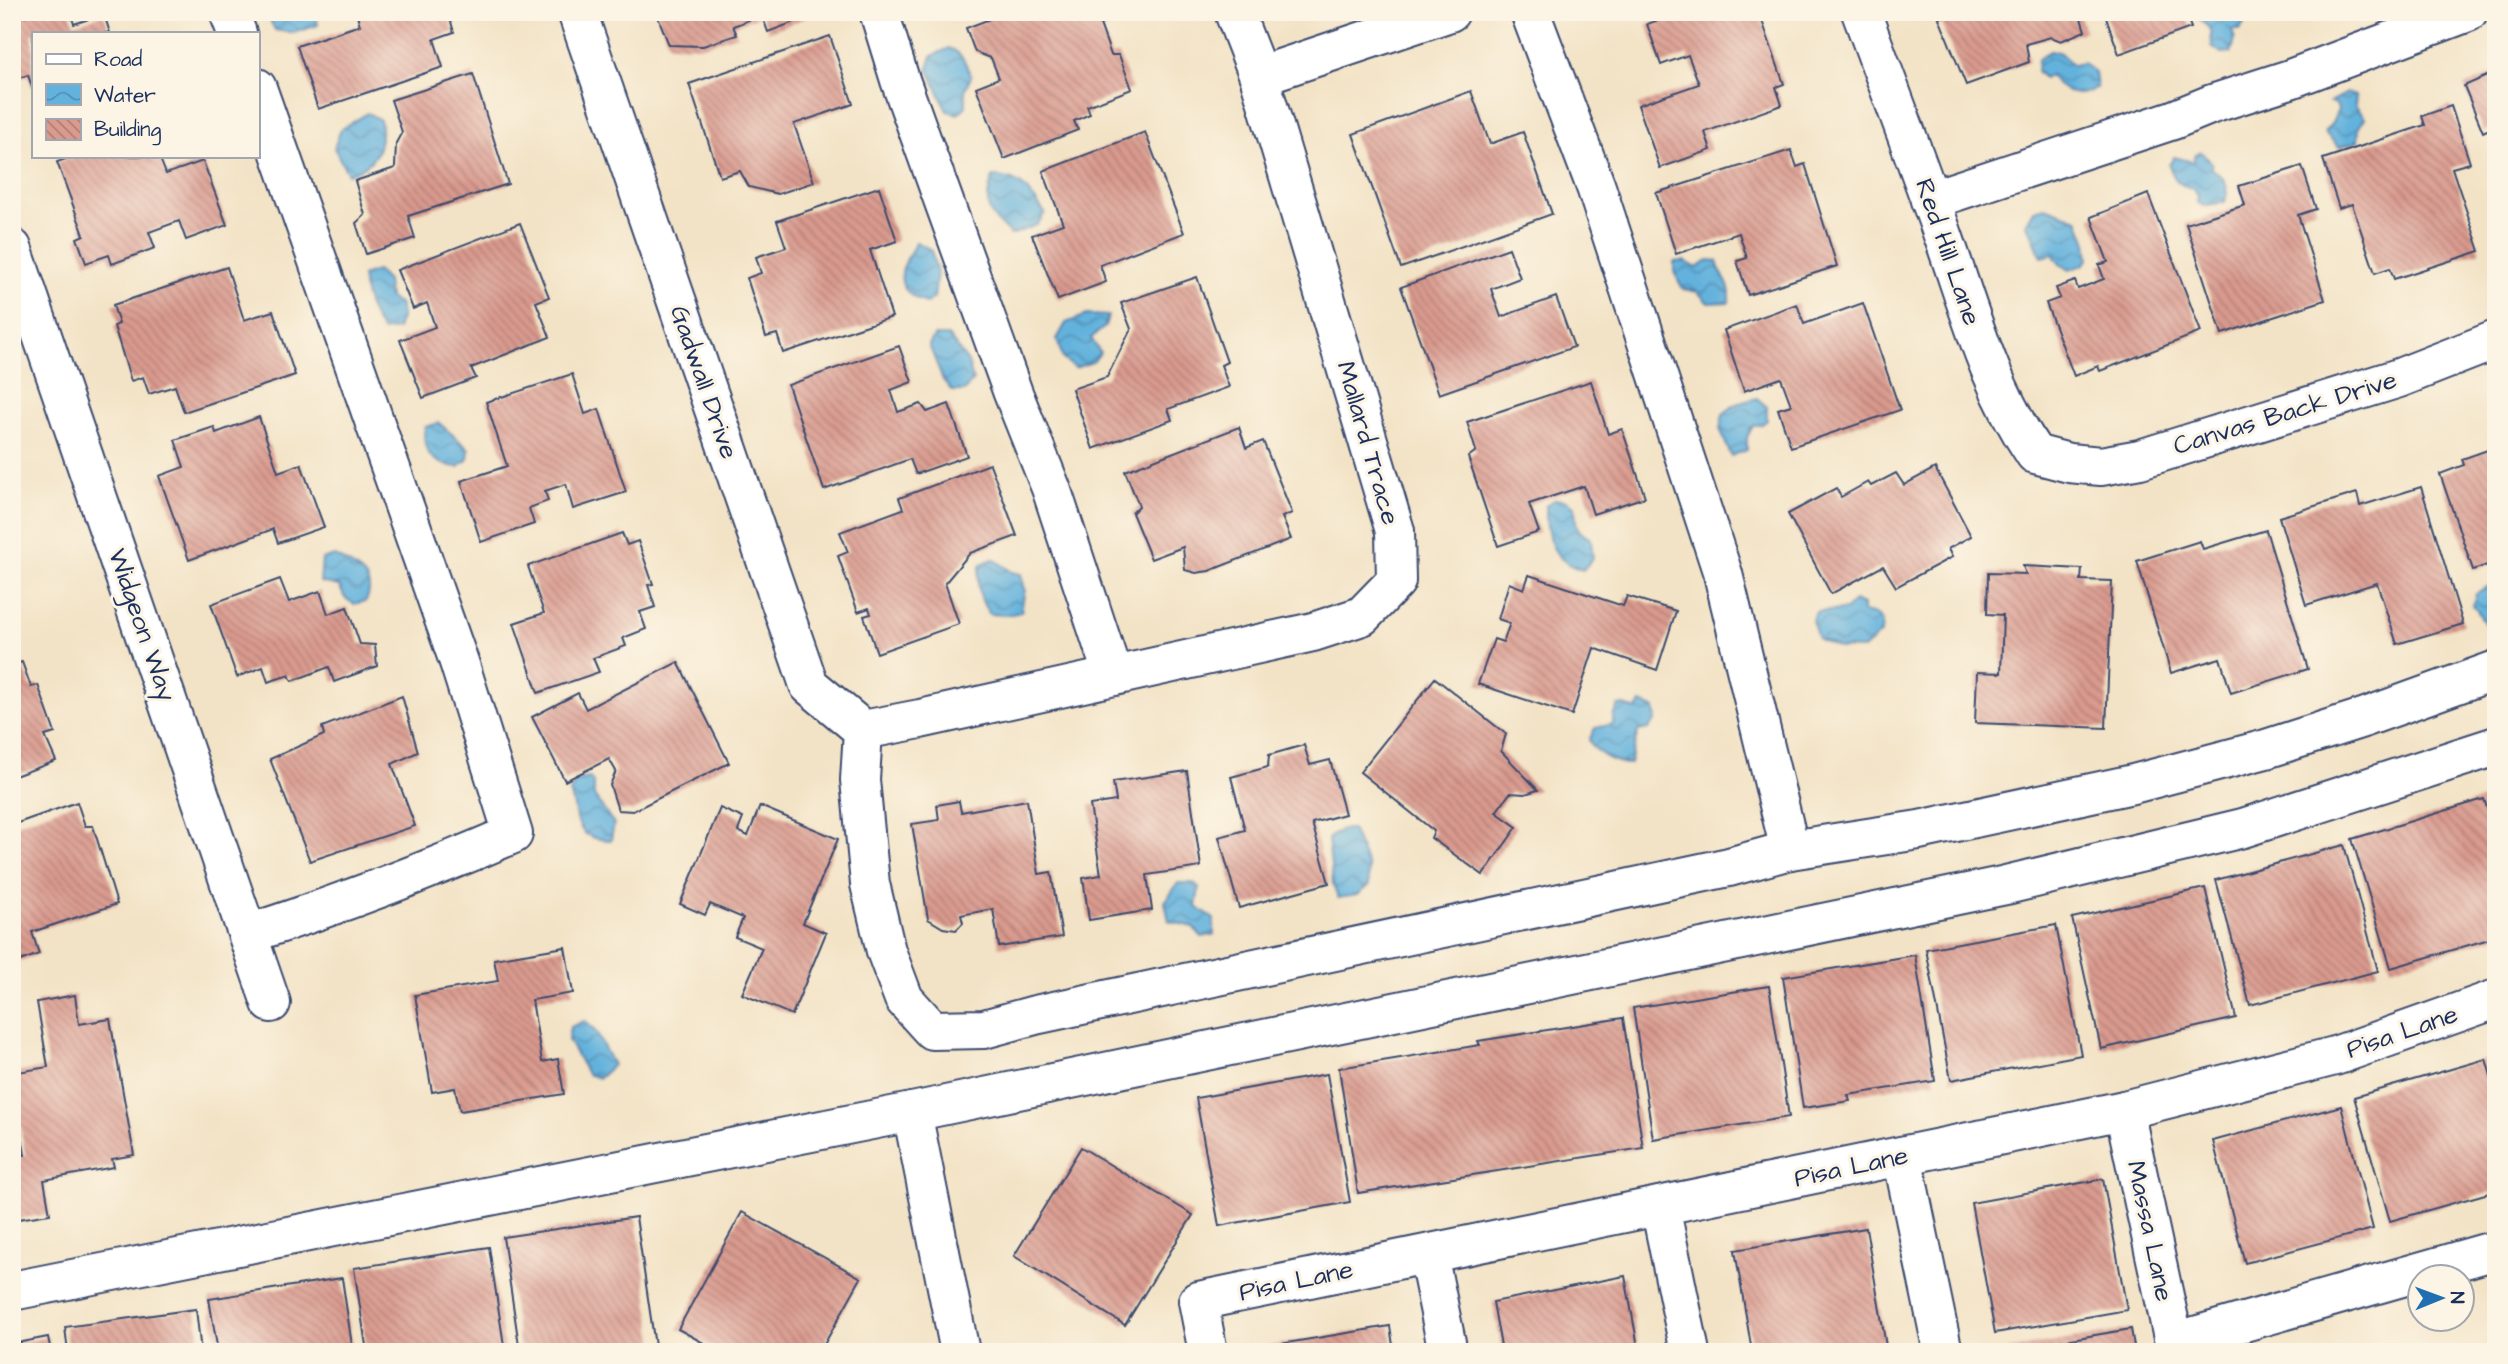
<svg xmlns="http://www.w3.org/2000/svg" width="2508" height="1364" font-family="'Architects Daughter',sans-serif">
  <defs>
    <pattern id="water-waves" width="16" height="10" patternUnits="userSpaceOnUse" patternTransform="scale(1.75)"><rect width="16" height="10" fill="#63b2dd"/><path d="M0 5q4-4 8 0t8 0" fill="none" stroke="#5191b6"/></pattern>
    <pattern id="building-back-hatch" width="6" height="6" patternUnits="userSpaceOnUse" patternTransform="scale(1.75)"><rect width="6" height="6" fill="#da9a8e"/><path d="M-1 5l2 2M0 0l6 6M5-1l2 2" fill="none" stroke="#b07e77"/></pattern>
  </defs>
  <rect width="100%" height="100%" fill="#fcf5e5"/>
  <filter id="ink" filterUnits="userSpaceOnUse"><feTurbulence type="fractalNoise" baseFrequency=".0143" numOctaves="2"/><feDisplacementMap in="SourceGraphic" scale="14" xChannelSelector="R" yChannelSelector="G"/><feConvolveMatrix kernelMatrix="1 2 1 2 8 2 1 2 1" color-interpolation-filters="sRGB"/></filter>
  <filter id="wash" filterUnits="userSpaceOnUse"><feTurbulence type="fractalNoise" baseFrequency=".00686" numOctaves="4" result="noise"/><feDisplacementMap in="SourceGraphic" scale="28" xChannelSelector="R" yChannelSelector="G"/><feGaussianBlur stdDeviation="1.57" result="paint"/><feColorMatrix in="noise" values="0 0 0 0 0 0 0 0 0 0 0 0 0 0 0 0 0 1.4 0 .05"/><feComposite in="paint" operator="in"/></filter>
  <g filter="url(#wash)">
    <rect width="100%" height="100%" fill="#f3e3c6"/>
    <g fill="url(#water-waves)" stroke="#3f709e" stroke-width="2">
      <polygon points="271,12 316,12 318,25 294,33 275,30 270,20"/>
      <polygon points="2197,12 2243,12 2246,21 2240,30 2232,30 2235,40 2231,53 2222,54 2212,47 2211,30 2197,16"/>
      <path d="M949,48C963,53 966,63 971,77L965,89L966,106L958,114L947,111L928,68L932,56Z"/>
      <path d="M2050,51L2059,52L2073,65L2083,63L2095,73L2097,87C2079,101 2061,92 2050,75L2044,78L2037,71L2038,59Z"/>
      <polygon points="2347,93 2356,96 2355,105 2365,118 2359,127 2358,141 2339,147 2324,132 2332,123 2338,110 2336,104 2330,102"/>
      <path d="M368,113L380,120C385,148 375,166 348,174L334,148L341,129Z"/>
      <path d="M2201,152L2212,163L2211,168C2225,177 2230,185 2225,202L2203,206L2197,202L2198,196L2194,189C2178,185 2174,180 2169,165L2174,157L2193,162L2194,156Z"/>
      <path d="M993,177C1024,178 1027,191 1045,213L1037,225L1011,235C988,214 982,208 993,177Z"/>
      <path d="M2045,207L2078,219L2087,242L2089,259L2083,265L2070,270L2060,264L2053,254L2042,257C2035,246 2035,235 2026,224L2034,210Z"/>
      <path d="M916,242L931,250L937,273L934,298L926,303C890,289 900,270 916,242Z"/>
      <path d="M1708,260L1717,261C1720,277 1734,285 1729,302L1708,303L1698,292L1683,289L1674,272V262L1684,261L1697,268Z"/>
      <path d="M377,271L387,281L389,298L399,304L402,315L397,329L382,331C371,315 364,296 362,276Z"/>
      <polygon points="1087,315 1108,316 1105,327 1091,338 1100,353 1093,362 1075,368 1063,359 1057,339 1066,323"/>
      <polygon points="934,336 948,336 968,362 973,380 964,391 952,391 943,380 929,345"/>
      <polygon points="1757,398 1767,407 1767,420 1762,424 1753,426 1747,437 1747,450 1731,456 1720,429 1723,414 1736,404"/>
      <path d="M439,423L469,449L468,459L459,467C433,465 421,453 425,427Z"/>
      <path d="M1556,499L1567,501L1575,507C1576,524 1574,530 1591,539L1593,558L1583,570C1551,562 1545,534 1546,505Z"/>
      <path d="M335,556C353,567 378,575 366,601L354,604L345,598L339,586L320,582L322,559Z"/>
      <path d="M994,559L1012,572L1021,574L1025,589L1021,612L1007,615L990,614C979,601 975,581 981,564Z"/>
      <path d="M2496,569V637L2492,636C2485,626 2482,615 2473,606L2476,593L2495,583L2494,570Z"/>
      <polygon points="1854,601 1863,605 1863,612 1876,615 1882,621 1881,633 1863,649 1840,648 1818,639 1812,620 1816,612 1846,610"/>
      <path d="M1641,703L1654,708L1656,720L1648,729L1638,731L1630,764C1614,763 1597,755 1589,740L1595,728L1613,724V716L1618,706L1624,705L1636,710Z"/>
      <path d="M590,778L594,784V796L614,824L611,840C573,839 580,822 570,792L577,780Z"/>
      <polygon points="1341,829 1352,829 1368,867 1369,885 1357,895 1338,898 1333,884 1328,839"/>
      <polygon points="1178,883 1194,883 1199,888 1196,907 1214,919 1214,935 1202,937 1193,927 1169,921 1165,902"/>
      <polygon points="585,1021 596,1032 613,1065 599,1078 587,1074 568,1040 570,1027"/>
    </g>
    <g id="blocks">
      <g fill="url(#building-back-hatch)">
        <polygon points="37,12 70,12 74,24 104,14 110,33 33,33 33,90 28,75 19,78 12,56 12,39 14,38 12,20"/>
        <polygon points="356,12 448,12 454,32 434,39 443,67 318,109 297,46 360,25"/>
        <polygon points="656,12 812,12 813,15 768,32 762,15 733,26 737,35 703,46 669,45"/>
        <polygon points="1008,12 1107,12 1110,20 1100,24 1111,55 1119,55 1132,89 1087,106 1090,114 1074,121 1078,130 1004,159 976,87 999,78 991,58 975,52 966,28"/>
        <polygon points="1681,12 1759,12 1784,84 1776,87 1782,105 1705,132 1711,150 1660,168 1638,105 1699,84 1688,55 1661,65 1647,24"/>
        <polygon points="1948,12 2079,12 2085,31 2061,41 2051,37 2026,44 2029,62 1966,85 1939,18 1949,15"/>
        <polygon points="2104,12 2185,12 2191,28 2119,54"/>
        <polygon points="830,36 853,104 794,124 814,182 778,194 749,187 740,171 720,177 689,84"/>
        <polygon points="2496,72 2496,126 2483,132 2464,86"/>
        <polygon points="473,74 508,184 408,216 415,238 366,254 356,223 365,215 355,181 395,168 396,143 402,132 391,100"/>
        <polygon points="1471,91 1490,144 1523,132 1552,214 1401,268 1353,134"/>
        <polygon points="2451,106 2470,163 2452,168 2480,251 2394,279 2390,268 2375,273 2352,204 2339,208 2323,159 2425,125 2422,116"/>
        <polygon points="1145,132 1184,233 1100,265 1106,282 1058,300 1032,235 1063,224 1043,171"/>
        <polygon points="1791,150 1797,167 1805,164 1837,266 1748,295 1737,261 1747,258 1739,233 1676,254 1656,193"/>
        <polygon points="74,156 159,156 166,174 203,161 227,225 186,240 179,221 149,232 155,248 112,264 109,255 86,263 77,238 84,235 57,162"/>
        <polygon points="2302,166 2316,209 2298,215 2325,300 2222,334 2186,224 2245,205 2239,186"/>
        <polygon points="879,187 897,241 870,250 892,317 783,353 777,334 766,337 747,278 761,273 756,257 786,247 777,221"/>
        <polygon points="2148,194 2201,332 2100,371 2098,366 2074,376 2046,303 2060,298 2056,288 2075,281 2078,289 2104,279 2099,265 2108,262 2091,217"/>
        <polygon points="520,223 549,297 536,302 550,337 471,368 476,378 423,398 400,340 435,327 427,303 413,309 397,270"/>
        <polygon points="1509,248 1520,278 1491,289 1501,317 1556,297 1574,347 1439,394 1401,287"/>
        <polygon points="227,267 244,320 273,311 295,375 184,412 175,386 149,394 143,377 131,381 114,326 119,324 113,305"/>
        <polygon points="1197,277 1227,362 1221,365 1229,387 1168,409 1172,420 1093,449 1072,389 1107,377 1131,329 1121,303"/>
        <polygon points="1863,303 1900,410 1791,447 1778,409 1791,405 1781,378 1744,391 1724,330 1797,304 1804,324"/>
        <polygon points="899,346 912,382 891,390 898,412 921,404 927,412 949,404 967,456 916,474 910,459 824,490 788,385"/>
        <polygon points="572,374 585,414 599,409 626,492 573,509 566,484 545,491 548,501 529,508 534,524 481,542 461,481 507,466 486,402"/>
        <polygon points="1591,381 1608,434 1622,429 1645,497 1593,514 1584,486 1529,504 1539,532 1498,546 1468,457 1476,451 1467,422"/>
        <polygon points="259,417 278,472 301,464 324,527 278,543 273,529 189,560 159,476 184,467 175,440 214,427 216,433"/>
        <polygon points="1239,427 1246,448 1263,441 1292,513 1282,517 1291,539 1209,571 1196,573 1185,570 1183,547 1151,559 1132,513 1139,506 1125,471"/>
        <polygon points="2496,447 2496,562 2473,570 2440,474 2464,465 2462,459"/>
        <polygon points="990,464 1017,536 970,553 945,583 959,624 877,653 864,616 871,614 869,608 858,612 838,556 848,552 840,532 903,509 899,498"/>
        <polygon points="1935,468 1971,536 1948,549 1952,557 1896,587 1883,566 1831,594 1788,514 1836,488 1841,497 1868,482 1871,486 1896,473 1904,485"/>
        <polygon points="2421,487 2463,624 2397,644 2377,583 2306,605 2279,517 2357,493 2360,506"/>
        <polygon points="2266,530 2308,669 2231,693 2220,658 2171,673 2137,561 2200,541 2203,549"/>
        <polygon points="622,533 627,545 638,541 653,584 648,585 655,607 640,612 646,629 623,638 626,646 593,658 599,672 538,693 514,623 544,613 528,566"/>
        <polygon points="2023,566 2082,569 2081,580 2112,581 2106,728 1975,723 1977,672 2001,673 2003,615 1987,614 1988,573 2026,574"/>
        <polygon points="1529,575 1623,606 1627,596 1676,611 1657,670 1594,648 1572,715 1478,684 1494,639 1503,642 1510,623 1498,619 1509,583 1524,589"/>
        <polygon points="280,579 289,602 320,591 328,614 347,607 360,644 375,645 377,666 334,682 329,667 292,681 289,675 268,682 263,667 237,677 211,604"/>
        <polygon points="22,662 31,687 38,685 55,733 45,736 56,761 12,777 12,665"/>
        <polygon points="678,662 729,763 633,811 618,810 610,785 616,771 609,759 565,781 532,717 578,693 586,709"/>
        <polygon points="1435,678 1506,734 1501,751 1538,790 1525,794 1510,793 1496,812 1517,827 1483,875 1431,838 1434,831 1360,772"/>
        <polygon points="402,696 418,752 392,764 415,826 310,861 270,759 324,735 322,727"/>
        <polygon points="1304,745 1310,765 1330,760 1345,814 1312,823 1329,883 1239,908 1219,837 1245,830 1231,777 1268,767 1269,755"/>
        <polygon points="1187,771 1201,867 1147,875 1152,910 1089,920 1083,878 1101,875 1090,805 1116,801 1113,782"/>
        <polygon points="2484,799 2496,836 2496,937 2391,968 2352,839"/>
        <polygon points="1027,800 1039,874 1051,872 1062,937 999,947 993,909 961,915 963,923 956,930 943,928 928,919 912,824 939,820 937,805 959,801 961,812"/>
        <polygon points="77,802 85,826 93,826 117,904 32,932 39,954 12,964 12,825"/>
        <polygon points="760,806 838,839 803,923 826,933 792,1015 742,994 762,948 735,937 743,918 710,904 705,915 680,904 720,808 743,818 738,831 748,836"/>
        <polygon points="2344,845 2378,971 2250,1005 2216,880"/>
        <polygon points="2205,888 2236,1018 2101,1049 2072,918"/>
        <polygon points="2056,925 2081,1055 1951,1080 1926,949"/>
        <polygon points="565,947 573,993 532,1000 542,1062 558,1059 564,1094 460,1111 455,1088 432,1092 415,995 498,981 494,959"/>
        <polygon points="1915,955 1935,1081 1848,1095 1850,1101 1803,1108 1783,977"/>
        <polygon points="1769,986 1789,1117 1653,1139 1633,1008"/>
        <polygon points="75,995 79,1024 110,1019 134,1155 112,1159 114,1167 44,1180 50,1214 12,1220 12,1157 25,1155 12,1073 48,1067 37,1002"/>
        <polygon points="1623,1018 1643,1148 1358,1193 1339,1068 1480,1045 1478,1041"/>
        <polygon points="2486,1059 2496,1093 2496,1191 2390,1221 2354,1097"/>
        <polygon points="1327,1074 1350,1202 1219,1226 1196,1098"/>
        <polygon points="2341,1106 2373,1229 2245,1263 2213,1141"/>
        <polygon points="1081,1147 1193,1215 1125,1325 1014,1256"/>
        <polygon points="2103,1179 2127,1310 1995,1333 1971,1203"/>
        <polygon points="742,1212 861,1278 820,1352 720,1352 678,1329"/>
        <polygon points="636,1217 655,1346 618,1352 520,1352 503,1237"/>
        <polygon points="1866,1228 1887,1352 1752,1352 1735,1250"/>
        <polygon points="489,1247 505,1352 367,1352 354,1268"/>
        <polygon points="1625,1276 1639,1352 1502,1352 1493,1302"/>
        <polygon points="342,1278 353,1352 218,1352 209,1299"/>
        <polygon points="196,1309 201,1352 68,1352 65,1327"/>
        <polygon points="1390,1326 1394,1352 1263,1352 1262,1347"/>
        <polygon points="2131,1329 2135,1352 2006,1352 2006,1350"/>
        <polygon points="48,1337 51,1352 12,1352 12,1344"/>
        <polygon points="1147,1346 1148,1352 1123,1352 1123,1350"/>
      </g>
    </g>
  </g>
  <g filter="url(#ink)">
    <use href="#blocks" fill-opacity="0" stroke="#3b4a6e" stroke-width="2"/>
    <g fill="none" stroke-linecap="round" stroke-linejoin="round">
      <g stroke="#3b4a6e" stroke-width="42">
        <g id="minor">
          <polyline points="229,12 237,33"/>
          <polyline points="577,12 809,685 863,730"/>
          <polyline points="879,12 900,80 1013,393 1051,488 1113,676"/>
          <polyline points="1530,12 1596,187 1723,574 1790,850"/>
          <path d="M1861,12C1889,87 1917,162 1944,238C1970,312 1990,388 2035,454L2069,463L2101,466L2140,459L2399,378L2496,340"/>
          <polyline points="1259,76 1450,12"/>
          <polyline points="1930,200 2173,120 2212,104 2290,79 2468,12"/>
          <polyline points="12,248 271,1003"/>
          <polyline points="863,730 860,780 870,884 886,951 904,999 932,1030 984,1029 1035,1015 1729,867 1790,850 1919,830 2133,784 2266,749 2363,718 2496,670"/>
          <polyline points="863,730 920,719 1313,632 1362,616 1396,581 1395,531 1259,76 1234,12"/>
          <path d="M248,934C338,905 426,872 513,834L459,662L257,88"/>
          <polyline points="2124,1110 2176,1352"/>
          <polyline points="912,1112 960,1352"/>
          <polyline points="1902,1156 1943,1352"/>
          <polyline points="1660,1206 1690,1352"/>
          <polyline points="1428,1254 1448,1352"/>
          <polyline points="12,1291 912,1112 2006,885 2243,828 2496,746"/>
          <polyline points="2174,1342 2496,1250"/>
          <polyline points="1208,1352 1198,1301 2124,1110 2335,1056 2496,999"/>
        </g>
      </g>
      <use href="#minor" stroke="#fff" stroke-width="38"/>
    </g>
  </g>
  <g text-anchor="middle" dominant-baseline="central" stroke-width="6" stroke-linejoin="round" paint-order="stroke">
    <g font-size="26" fill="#1b2f5e" stroke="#fcf5e5">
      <text transform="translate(1948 252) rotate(71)">Red Hill Lane</text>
      <text transform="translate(704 382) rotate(71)">Gadwall Drive</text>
      <text transform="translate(2285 413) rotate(-17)">Canvas Back Drive</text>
      <text transform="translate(1368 443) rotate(74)">Mallard Trace</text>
      <text transform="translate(142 625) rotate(71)">Widgeon Way</text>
      <text transform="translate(2402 1032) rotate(-19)">Pisa Lane</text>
      <text transform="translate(1851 1167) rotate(-12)">Pisa Lane</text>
      <text transform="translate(2150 1231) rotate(78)">Massa Lane</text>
      <text transform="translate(1296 1281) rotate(-12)">Pisa Lane</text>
    </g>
  </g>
  <rect width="2508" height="1364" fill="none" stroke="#fcf5e5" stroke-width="42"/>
  <rect x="32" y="32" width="228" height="126" fill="#fcf5e5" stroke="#a2a6af" stroke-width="2"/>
  <rect x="46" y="54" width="35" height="10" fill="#ffffff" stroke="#a2a6af" stroke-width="2"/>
  <text x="94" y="66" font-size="21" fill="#1b2f5e">Road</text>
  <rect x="46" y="84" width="35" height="21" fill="url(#water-waves)" stroke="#a2a6af" stroke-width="2"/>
  <text x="94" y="102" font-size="21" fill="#1b2f5e">Water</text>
  <rect x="46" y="119" width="35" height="21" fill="url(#building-back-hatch)" stroke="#a2a6af" stroke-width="2"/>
  <text x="94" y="136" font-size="21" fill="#1b2f5e">Building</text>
  <g transform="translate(2441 1298) rotate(89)"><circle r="33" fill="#fcf5e5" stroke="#a2a6af" stroke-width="2"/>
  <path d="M0-5L12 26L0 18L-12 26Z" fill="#1f6fb2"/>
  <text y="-10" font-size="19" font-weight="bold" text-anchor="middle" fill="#1b2f5e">N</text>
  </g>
</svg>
